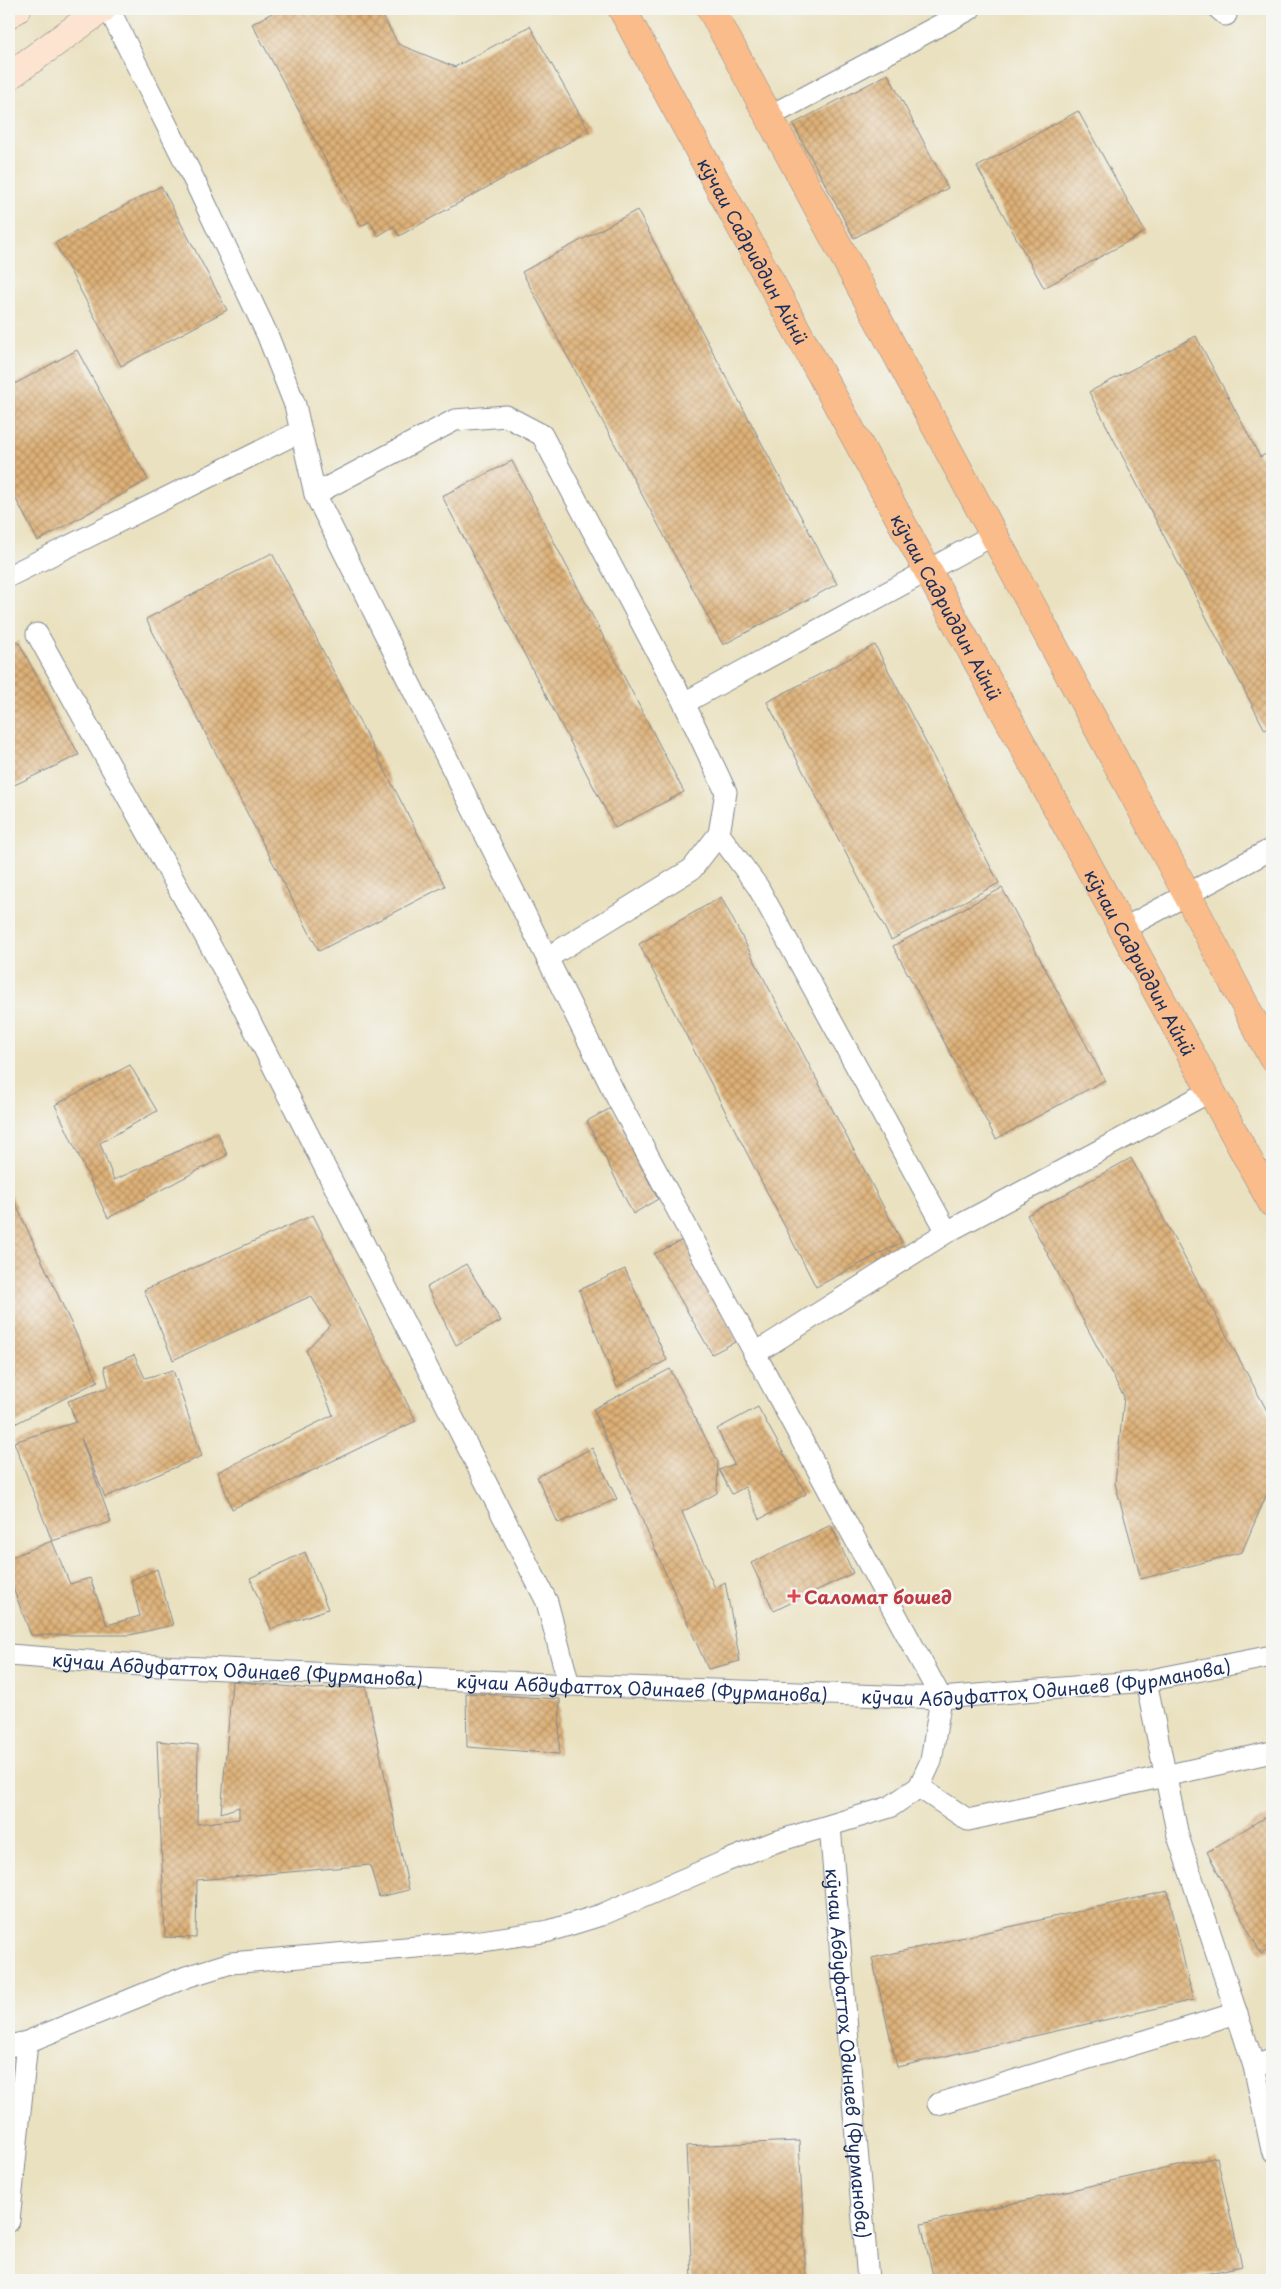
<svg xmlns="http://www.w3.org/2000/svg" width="1281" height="2289" font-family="'Playpen Sans',sans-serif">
  <defs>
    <pattern id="building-cross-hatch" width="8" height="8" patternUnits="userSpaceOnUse" patternTransform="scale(1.25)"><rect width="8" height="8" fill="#deb177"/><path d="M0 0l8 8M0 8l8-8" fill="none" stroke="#b39065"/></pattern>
  </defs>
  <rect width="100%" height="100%" fill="#f6f6f2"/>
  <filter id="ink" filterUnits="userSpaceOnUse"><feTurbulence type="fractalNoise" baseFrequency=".02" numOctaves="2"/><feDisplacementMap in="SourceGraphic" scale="10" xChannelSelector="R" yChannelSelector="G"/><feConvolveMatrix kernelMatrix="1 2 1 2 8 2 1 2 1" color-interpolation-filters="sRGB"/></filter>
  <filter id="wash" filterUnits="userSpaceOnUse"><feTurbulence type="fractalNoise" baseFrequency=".0096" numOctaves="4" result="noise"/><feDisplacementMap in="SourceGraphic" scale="20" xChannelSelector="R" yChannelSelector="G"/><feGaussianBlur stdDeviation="1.12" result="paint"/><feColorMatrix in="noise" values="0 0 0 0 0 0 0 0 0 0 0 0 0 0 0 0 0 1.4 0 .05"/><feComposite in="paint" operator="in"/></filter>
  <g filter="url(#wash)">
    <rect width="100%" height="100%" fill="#eae1c0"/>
    <g id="blocks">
      <g fill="url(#building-cross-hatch)">
        <polygon points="279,9 379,9 398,44 455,67 530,26 589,131 399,236 394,226 378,236 370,221 361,226 252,24"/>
        <polygon points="888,74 948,188 854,238 793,124"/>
        <polygon points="1078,111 1145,232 1044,288 977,167"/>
        <polygon points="161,186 227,310 121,366 55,243"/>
        <polygon points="637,210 837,584 723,645 522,272"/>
        <polygon points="1196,336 1260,457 1272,451 1272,726 1265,730 1089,392"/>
        <polygon points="77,350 148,480 38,541 9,486 9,387"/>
        <polygon points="512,461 684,792 615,828 442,496"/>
        <polygon points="272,553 445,886 319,951 146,619"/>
        <polygon points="18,641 79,755 10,787 9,646"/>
        <polygon points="875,645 999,883 891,940 767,702"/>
        <polygon points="1002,888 1105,1080 996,1139 893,946"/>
        <polygon points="721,897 902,1242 816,1287 639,944"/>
        <polygon points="130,1065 157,1111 100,1143 114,1180 218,1133 227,1155 108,1218 55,1105"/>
        <polygon points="611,1108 658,1199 633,1214 587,1121"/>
        <polygon points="1131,1158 1272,1420 1272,1482 1242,1552 1141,1579 1115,1483 1124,1397 1027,1215"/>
        <polygon points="9,1190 98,1381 9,1427"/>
        <polygon points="313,1215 416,1421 232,1509 218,1472 333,1415 306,1350 330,1325 311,1296 173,1360 144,1290"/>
        <polygon points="685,1239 737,1341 712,1354 654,1254"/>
        <polygon points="466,1264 501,1321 456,1345 427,1287"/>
        <polygon points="625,1269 667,1360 617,1387 579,1290"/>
        <polygon points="134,1355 145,1378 173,1370 202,1456 105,1497 81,1438 111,1522 52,1541 14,1442 76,1422 68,1401 109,1387 104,1367"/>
        <polygon points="670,1369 718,1462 717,1493 682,1512 715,1588 725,1582 740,1661 708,1669 593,1409"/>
        <polygon points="758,1407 806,1494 760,1519 745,1487 732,1494 719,1470 734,1464 717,1429"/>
        <polygon points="592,1448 617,1499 558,1523 537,1477"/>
        <polygon points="831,1525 853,1573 774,1611 751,1563"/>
        <polygon points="52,1541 70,1584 90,1578 107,1625 140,1616 131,1580 157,1569 173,1625 130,1635 31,1635 9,1578 9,1558"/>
        <polygon points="305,1552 328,1609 271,1629 250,1578"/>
        <polygon points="232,1681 312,1689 366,1687 409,1890 379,1897 370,1865 197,1880 196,1938 165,1937 157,1741 198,1745 197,1824 239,1819 239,1807 221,1813"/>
        <polygon points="466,1693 560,1699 559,1754 467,1747"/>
        <polygon points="1272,1813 1272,1948 1261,1954 1207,1852"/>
        <polygon points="1168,1891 1193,2000 897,2067 872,1958"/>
        <polygon points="799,2141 806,2280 692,2280 686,2146"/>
        <polygon points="1217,2157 1242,2266 1177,2280 934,2280 921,2224"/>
      </g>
    </g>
  </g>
  <g filter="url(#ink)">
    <use href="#blocks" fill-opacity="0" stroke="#82888f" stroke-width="1"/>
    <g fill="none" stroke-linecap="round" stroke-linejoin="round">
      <g stroke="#82888f" stroke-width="23">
        <g id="lane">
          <polyline points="1219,9 1226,15"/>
          <polyline points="768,117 970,9"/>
          <polyline points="315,494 455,420 506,416 542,435 684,703 726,792 719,834 692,869 547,958"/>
          <polyline points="9,576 301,431"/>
          <polyline points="37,634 225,972 547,1602 569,1685"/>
          <polyline points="684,703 993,535"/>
          <polyline points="719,834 758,887 947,1232"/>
          <polyline points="1123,929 1268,851 1272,851"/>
          <polyline points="754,1354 947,1232 1211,1091"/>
          <path id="s1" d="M9,1655L140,1665L569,1685L941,1698L1146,1681L1272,1656"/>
          <polyline points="1146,1681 1178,1836 1254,2066 1272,2150"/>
          <polyline points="919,1787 968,1820 1272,1752"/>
          <path id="s2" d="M830,1826L868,2280"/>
          <polyline points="9,2046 27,2042 186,1977 231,1963 475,1942 549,1931 601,1915 726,1861 775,1842 890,1807 919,1787 931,1761 941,1698 618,1100 315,494 295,405 267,334 197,186 109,9"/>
          <polyline points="1254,2066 1272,2060"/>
          <polyline points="938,2104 1237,2013"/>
          <polyline points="9,2221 27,2042"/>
        </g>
      </g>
      <g stroke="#82888f" stroke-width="29">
        <g id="secondary">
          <polyline points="9,14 17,9"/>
          <polyline points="9,76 102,9"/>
        </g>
      </g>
      <g stroke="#82888f" stroke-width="29">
        <g id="highway">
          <path id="s3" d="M622,9L1272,1203"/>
          <polyline points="711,9 1187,894 1272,1057"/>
        </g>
      </g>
      <use href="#lane" stroke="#fff" stroke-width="21"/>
      <use href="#secondary" stroke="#fde4d0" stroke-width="28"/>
      <use href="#highway" stroke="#f9bc8a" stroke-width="28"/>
    </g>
  </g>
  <path fill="#e0444e" stroke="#f6f6f2" stroke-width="2" d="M791.5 1588.5h5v5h5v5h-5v5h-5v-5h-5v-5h5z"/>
  <g text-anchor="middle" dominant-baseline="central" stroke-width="5" stroke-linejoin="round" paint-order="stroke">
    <g font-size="18" fill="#1b2f5e" stroke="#f6f6f2">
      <text stroke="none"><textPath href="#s3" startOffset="275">кӯчаи Садриддин Айнӣ</textPath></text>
      <text stroke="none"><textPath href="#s3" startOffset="680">кӯчаи Садриддин Айнӣ</textPath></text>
      <text stroke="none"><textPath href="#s3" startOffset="1085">кӯчаи Садриддин Айнӣ</textPath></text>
      <text stroke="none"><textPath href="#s1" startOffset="229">кӯчаи Абдуфаттоҳ Одинаев (Фурманова)</textPath></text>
      <text stroke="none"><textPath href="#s1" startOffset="1039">кӯчаи Абдуфаттоҳ Одинаев (Фурманова)</textPath></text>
      <text stroke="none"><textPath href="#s1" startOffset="634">кӯчаи Абдуфаттоҳ Одинаев (Фурманова)</textPath></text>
      <text stroke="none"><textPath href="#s2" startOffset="228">кӯчаи Абдуфаттоҳ Одинаев (Фурманова)</textPath></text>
    </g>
    <g font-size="18" font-weight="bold" fill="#be3a42" stroke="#f6f6f2" text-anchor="start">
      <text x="804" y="1596">Саломат бошед</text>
    </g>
  </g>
  <rect width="1281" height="2289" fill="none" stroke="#f6f6f2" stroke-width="30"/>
</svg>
